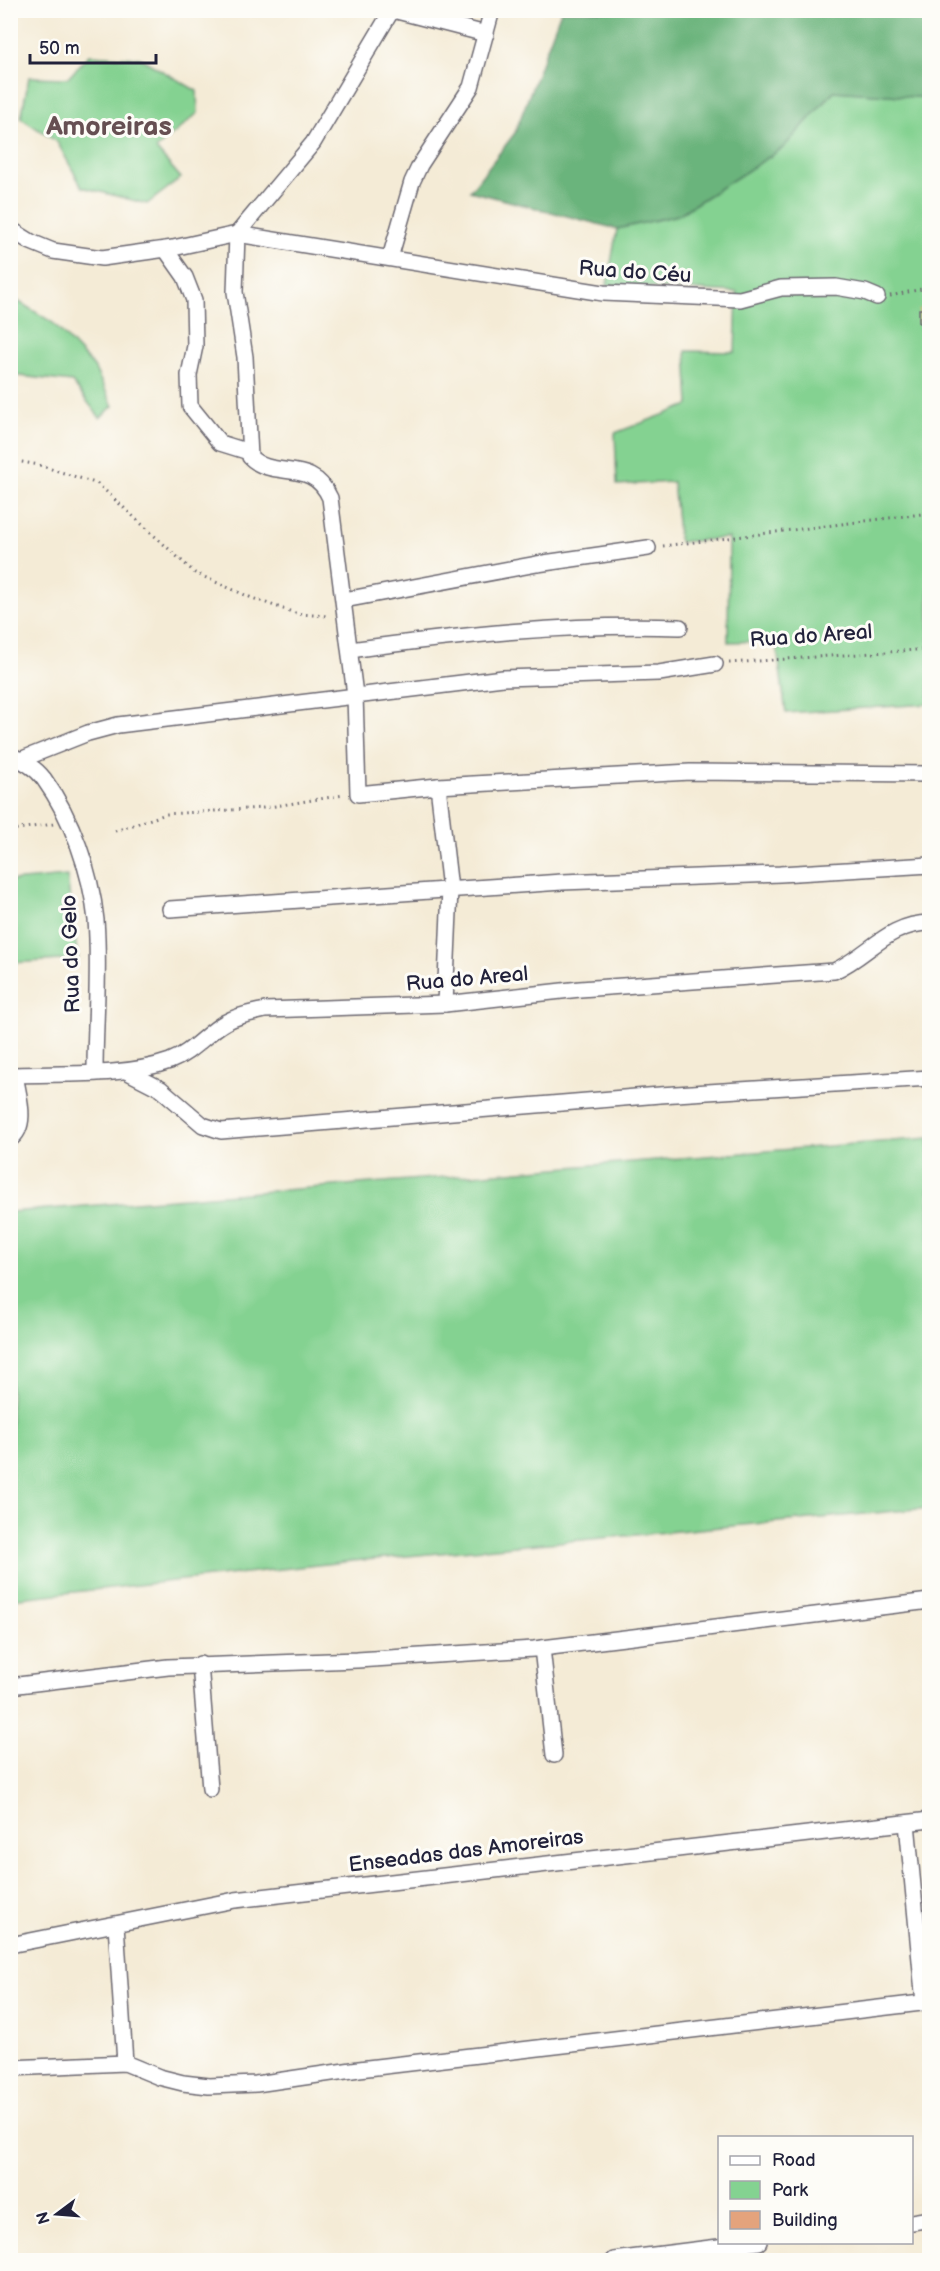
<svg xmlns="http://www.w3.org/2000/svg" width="940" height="2271" font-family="'Balsamiq Sans',sans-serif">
  <rect width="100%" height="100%" fill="#fdfcf7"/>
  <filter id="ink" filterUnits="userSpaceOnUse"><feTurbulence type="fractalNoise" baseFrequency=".0167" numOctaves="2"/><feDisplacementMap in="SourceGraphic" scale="12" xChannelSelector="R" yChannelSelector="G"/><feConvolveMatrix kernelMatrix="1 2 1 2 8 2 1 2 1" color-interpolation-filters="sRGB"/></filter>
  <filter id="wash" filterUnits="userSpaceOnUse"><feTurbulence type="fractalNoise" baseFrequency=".008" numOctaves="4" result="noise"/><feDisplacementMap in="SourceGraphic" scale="24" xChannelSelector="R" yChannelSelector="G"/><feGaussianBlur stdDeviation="1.35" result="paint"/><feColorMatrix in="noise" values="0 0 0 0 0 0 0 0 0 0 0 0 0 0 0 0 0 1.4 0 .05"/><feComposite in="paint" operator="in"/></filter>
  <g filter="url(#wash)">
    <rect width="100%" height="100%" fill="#f4ebd6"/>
    <g fill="#84d291" stroke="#537a66" stroke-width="1.5">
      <polygon points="89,55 140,58 197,91 198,113 156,149 181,178 147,204 82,187 57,142 21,118 29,77 68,78"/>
      <polygon points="834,91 929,98 929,704 786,713 776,641 728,642 729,538 679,542 673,482 617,485 615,433 689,405 686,351 735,352 737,292 607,285 617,229 678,215 783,148"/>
      <polygon points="11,297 52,322 94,367 113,406 100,418 72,382 11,375"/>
      <polygon points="67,876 78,959 11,963 11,881"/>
      <polygon points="929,1138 929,1508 353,1561 11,1599 11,1212"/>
    </g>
    <polygon fill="#6bb47b" stroke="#466b5b" stroke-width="1.5" points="561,11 929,11 929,98 834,91 783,148 678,215 617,229 470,191 515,133"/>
    <g id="blocks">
      <rect fill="#e4a37c" x="919" y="309" width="11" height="14"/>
    </g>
  </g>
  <g filter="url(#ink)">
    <use href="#blocks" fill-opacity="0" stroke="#6c6871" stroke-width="1.5"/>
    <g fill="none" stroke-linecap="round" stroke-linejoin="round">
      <g stroke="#6c6871" stroke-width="18">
        <g id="minor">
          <path d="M392,10L313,143L237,234L235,292L245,357L250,457C274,481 312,457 330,498L355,695L358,794L438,786L450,889L445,1004"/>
          <polyline points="393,10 486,34"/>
          <polyline points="10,229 31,242 53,251 102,258 173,248 237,234 603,293 740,299 781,288 836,287 865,292 877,297"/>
          <polyline points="166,250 185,277 194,300 195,346 189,375 190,406 220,443 249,452"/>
          <polyline points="390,258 412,182 420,165 471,87 492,10"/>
          <polyline points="344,600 537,564 648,548"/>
          <path d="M350,650C460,635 569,623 680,627"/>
          <path d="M10,755C23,761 35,767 44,779C72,818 91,872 96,920C100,969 95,1022 95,1071"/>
          <polyline points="20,760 88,733 118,725 503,678 659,673 715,664"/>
          <polyline points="438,786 690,772 930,774"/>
          <polyline points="170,909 562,882 780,874 930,865"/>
          <polyline points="128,1072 161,1089 203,1125 221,1131 660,1095 930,1078"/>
          <path d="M10,1073L15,1075C64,1073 125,1077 170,1061C193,1052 206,1033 226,1022C238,1015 252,1013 265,1010L445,1004L580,989L834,971C870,955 886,924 930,923"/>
          <path d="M10,1139C29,1127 18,1094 15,1075"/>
          <polyline points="542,1648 554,1755"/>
          <polyline points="200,1664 210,1789"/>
          <polyline points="10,1686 168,1667 357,1660 534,1649 930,1601"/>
          <polyline points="907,1823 924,2003"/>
          <polyline points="116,1924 125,2063"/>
          <polyline points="10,1945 235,1900 930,1820"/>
          <polyline points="10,2068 125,2063 159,2077 183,2083 209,2086 256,2084 359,2069 930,2002"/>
          <polyline points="912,2222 930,2219"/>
          <polyline points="614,2260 759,2242"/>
        </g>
      </g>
      <g stroke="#6c6871" stroke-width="3" stroke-dasharray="1.5 4.5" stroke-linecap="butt">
        <polyline points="890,296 922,289 930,291"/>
        <polyline points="10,460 39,465 98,484 195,573 252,598 298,614 329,616"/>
        <polyline points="663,546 930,513"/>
        <polyline points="729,663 930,649"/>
        <polyline points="10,830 54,824"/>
        <polyline points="115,831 166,814 263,808 344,795"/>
      </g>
      <use href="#minor" stroke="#fff" stroke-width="15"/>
    </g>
  </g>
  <g text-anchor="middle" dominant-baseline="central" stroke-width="6" stroke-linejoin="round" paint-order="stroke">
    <g font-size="21" fill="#22223b" stroke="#fdfcf7">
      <text transform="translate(635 272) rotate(4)">Rua do Céu</text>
      <text transform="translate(811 636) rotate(-4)">Rua do Areal</text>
      <text transform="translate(71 954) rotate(-92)">Rua do Gelo</text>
      <text transform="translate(467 979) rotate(-5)">Rua do Areal</text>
      <text transform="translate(466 1851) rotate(-7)">Enseadas das Amoreiras</text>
    </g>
    <g font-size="27" font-weight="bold" fill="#664f52" stroke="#fdfcf7">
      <text x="109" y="127">Amoreiras</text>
    </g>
  </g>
  <rect width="940" height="2271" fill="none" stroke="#fdfcf7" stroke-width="36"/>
  <rect x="718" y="2136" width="195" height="108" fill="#fdfcf7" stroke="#a5a5ac" stroke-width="1.5"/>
  <rect x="730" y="2156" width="30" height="9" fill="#ffffff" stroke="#a5a5ac" stroke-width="1.5"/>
  <text x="772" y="2166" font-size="18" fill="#22223b">Road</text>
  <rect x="730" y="2181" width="30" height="18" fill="#84d291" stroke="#a5a5ac" stroke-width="1.5"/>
  <text x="772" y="2196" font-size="18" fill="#22223b">Park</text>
  <rect x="730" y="2211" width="30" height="18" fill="#e4a37c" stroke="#a5a5ac" stroke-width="1.5"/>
  <text x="772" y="2226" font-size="18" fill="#22223b">Building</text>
  <g transform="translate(57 2214) rotate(254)" stroke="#fdfcf7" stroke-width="4.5" paint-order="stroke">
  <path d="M0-4.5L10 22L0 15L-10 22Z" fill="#22223b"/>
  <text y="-9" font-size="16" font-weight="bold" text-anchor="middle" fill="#22223b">N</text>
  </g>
  <path d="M30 54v9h126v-9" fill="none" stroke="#22223b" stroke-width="3"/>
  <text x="39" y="54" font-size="18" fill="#22223b" stroke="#fdfcf7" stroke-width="4.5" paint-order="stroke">50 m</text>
</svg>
